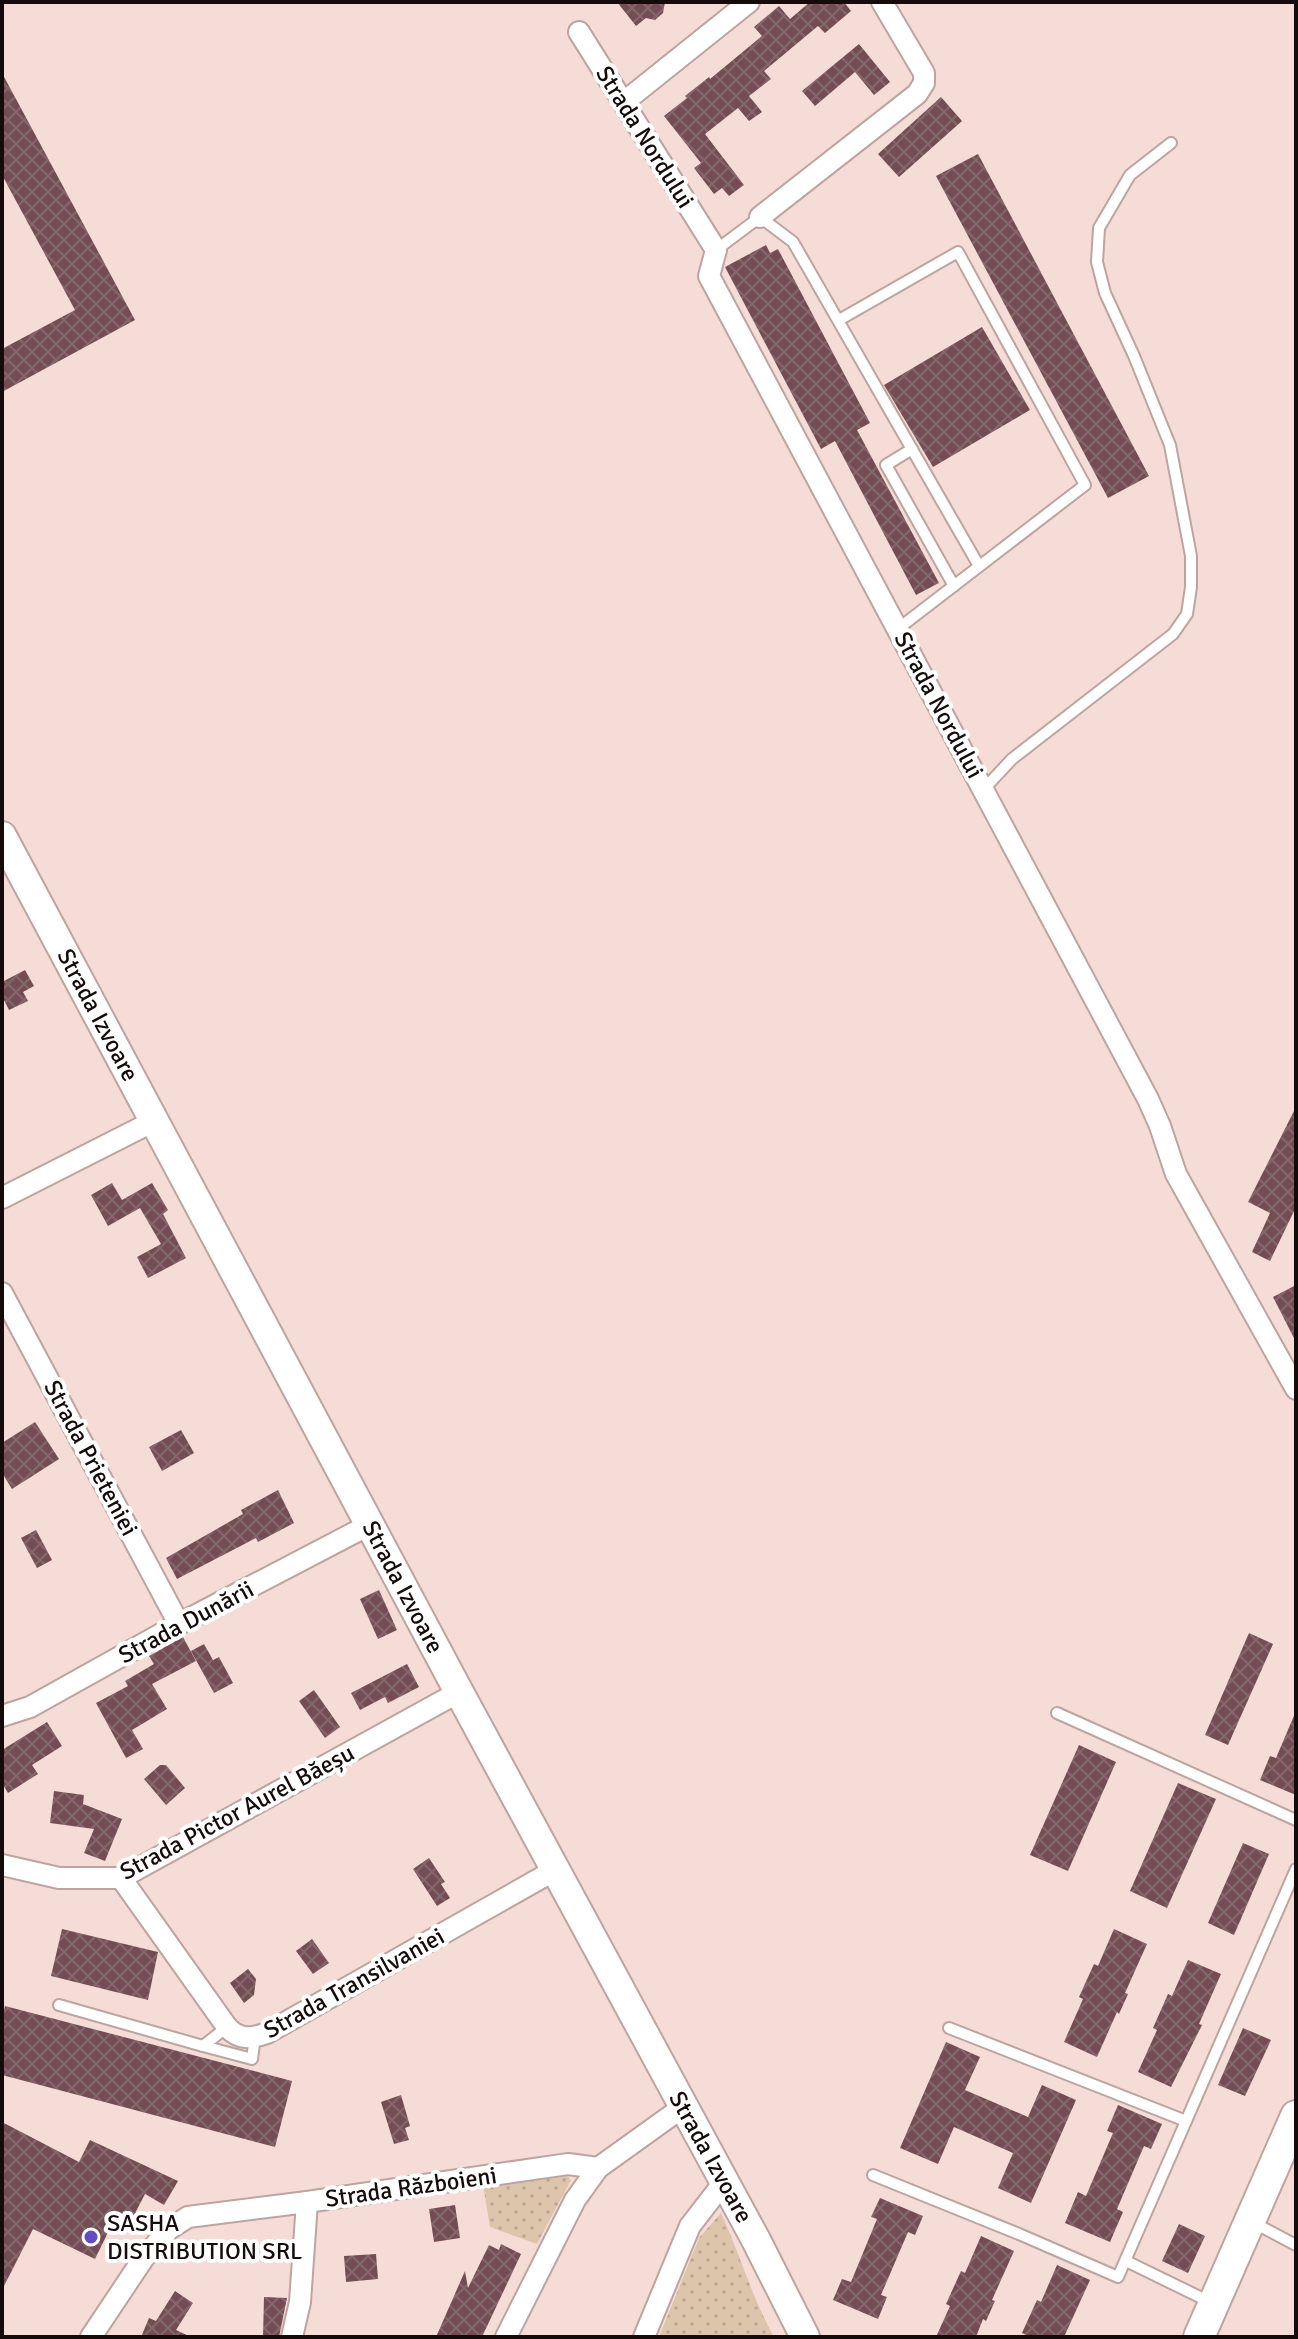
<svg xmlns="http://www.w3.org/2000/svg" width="1298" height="2339" font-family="Signika,sans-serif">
  <defs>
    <pattern id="grass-dots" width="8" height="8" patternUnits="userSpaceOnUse" patternTransform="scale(2)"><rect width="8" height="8" fill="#dcc5aa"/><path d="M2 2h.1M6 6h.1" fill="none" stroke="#bca891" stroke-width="1.8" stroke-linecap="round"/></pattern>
    <pattern id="building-cross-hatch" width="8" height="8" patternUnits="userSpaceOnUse" patternTransform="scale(2)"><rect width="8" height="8" fill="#734d53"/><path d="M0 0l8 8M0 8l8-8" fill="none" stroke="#84676c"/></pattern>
  </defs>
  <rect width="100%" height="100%" fill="#f6dcd7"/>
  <g fill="url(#grass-dots)">
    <polygon points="567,2175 571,2180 537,2244 490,2227 483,2185"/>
    <path d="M721,2213C740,2254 752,2298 774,2337H659L699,2238Z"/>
  </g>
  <g fill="url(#building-cross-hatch)">
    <polygon points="617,2 665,2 663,13 655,20 646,18 636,26"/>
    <polygon points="810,2 844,2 851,11 825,33 818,26 764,71 771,79 749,96 762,112 749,121 738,108 705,134 744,185 729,196 722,188 714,194 694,168 701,163 664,116 687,98 685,96 709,77 710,79 762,36 754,27 779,6 790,19"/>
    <polygon points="859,44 890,82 874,95 855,72 815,106 802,91"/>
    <polygon points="2,73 135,320 2,392 2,349 75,310 2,175"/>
    <polygon points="941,97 962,121 899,177 878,154"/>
    <polygon points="978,154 1149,476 1108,498 936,176"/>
    <polygon points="766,245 770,253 778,249 870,423 857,430 939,583 916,595 835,441 821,449 725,267"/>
    <polygon points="982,327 1030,410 933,467 884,385"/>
    <polygon points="25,970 34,986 23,992 28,1001 9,1010 2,996 2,982"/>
    <polygon points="1296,1107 1296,1207 1270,1261 1252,1252 1270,1213 1248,1202"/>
    <polygon points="112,1183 122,1200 152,1183 168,1210 163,1214 186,1258 148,1278 137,1257 161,1244 140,1208 108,1226 91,1195"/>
    <polygon points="1296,1285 1296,1342 1273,1297"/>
    <polygon points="35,1422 59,1459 12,1489 2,1473 2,1443"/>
    <polygon points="181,1430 194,1453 162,1471 149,1447"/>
    <polygon points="278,1490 294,1523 258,1542 256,1538 177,1579 166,1558 243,1514 241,1510"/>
    <polygon points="36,1530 52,1560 37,1568 21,1538"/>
    <polygon points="379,1590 397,1630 378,1639 360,1599"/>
    <polygon points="1249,1633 1273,1644 1228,1745 1205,1735"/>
    <polygon points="183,1637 196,1661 152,1684 167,1709 132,1730 143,1749 126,1758 96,1703 128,1686 125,1681 154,1664 149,1656"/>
    <polygon points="204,1644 213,1660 219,1657 233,1683 214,1693 191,1651"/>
    <polygon points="407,1664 419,1687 388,1703 385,1697 360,1710 351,1693"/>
    <polygon points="314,1690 340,1727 325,1738 299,1701"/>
    <polygon points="1296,1711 1296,1795 1260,1780 1270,1756 1276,1758"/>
    <polygon points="47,1722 62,1746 32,1765 38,1774 8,1793 2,1783 2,1750"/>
    <polygon points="1079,1745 1116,1762 1068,1871 1030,1855"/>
    <polygon points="160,1765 166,1765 185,1788 166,1805 144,1779"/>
    <polygon points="1178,1783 1216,1799 1167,1908 1130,1891"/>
    <polygon points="54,1791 84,1795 83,1804 122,1819 105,1861 84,1853 94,1829 50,1823"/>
    <polygon points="1243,1843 1269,1854 1234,1935 1208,1923"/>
    <polygon points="429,1858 445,1882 441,1884 450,1898 437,1906 413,1869"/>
    <polygon points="62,1929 158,1952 148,2000 51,1976"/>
    <polygon points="1114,1929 1147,1944 1125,1993 1128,1994 1119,2014 1117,2012 1097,2057 1064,2042 1083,1999 1079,1997 1094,1964 1098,1966"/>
    <polygon points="312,1939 329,1963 313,1974 296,1951"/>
    <polygon points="1188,1960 1221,1974 1199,2024 1202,2025 1171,2087 1138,2072 1157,2030 1153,2028 1168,1994 1172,1996"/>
    <polygon points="248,1969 256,1979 254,1995 244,2003 230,1983"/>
    <polygon points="5,2006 292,2081 275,2147 2,2075 2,2020"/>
    <polygon points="1243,2028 1271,2040 1245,2096 1218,2085"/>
    <polygon points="946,2042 980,2057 965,2090 1028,2117 1042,2085 1076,2100 1031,2203 998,2188 1013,2153 954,2127 938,2164 900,2148"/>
    <polygon points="401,2095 410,2126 405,2128 409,2140 394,2144 381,2102"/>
    <polygon points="1118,2105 1162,2124 1151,2149 1144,2146 1117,2209 1123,2212 1110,2242 1065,2223 1078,2192 1086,2196 1113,2133 1107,2131"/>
    <polygon points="2,2122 79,2162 90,2140 178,2181 164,2205 145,2194 130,2223 116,2216 95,2259 33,2229 2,2290"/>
    <polygon points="880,2198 923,2216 915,2235 908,2232 881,2295 887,2297 878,2319 833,2300 842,2279 851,2282 877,2219 871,2217"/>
    <polygon points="455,2205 460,2238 434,2242 429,2209"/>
    <polygon points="1179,2224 1205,2236 1188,2273 1162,2261"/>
    <polygon points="981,2236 1014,2251 992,2300 995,2301 986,2321 983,2319 976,2337 936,2337 950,2306 946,2304 961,2271 965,2273"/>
    <polygon points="501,2244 521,2254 482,2337 436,2337 465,2271 468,2288 489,2245 499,2250"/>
    <polygon points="376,2254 378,2279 346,2282 344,2256"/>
    <polygon points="1057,2265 1090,2280 1064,2337 1030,2337 1022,2333 1037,2300 1041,2302"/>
    <polygon points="175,2291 193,2303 176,2330 191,2337 141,2337 149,2318 156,2321"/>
    <polygon points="264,2297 287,2298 279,2337 263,2337"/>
  </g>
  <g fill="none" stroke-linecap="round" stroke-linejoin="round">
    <g stroke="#bda49f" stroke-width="14">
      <g id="lane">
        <polyline points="716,250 760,217 793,242 979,566"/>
        <polyline points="839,320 958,252 1085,485 899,628"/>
        <polyline points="912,449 886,465 954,586"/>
        <polyline points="984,789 1012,759 1173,634 1187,614 1191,587 1191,556 1170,445 1134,356 1105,293 1097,262 1099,228 1130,175 1171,143"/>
        <polyline points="1057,1713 1296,1820"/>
        <polyline points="59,2005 203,2046 227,2027"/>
        <polyline points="949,2028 1186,2121"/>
        <polyline points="203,2046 252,2059 255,2037"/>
        <polyline points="873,2175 1019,2234 1118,2277 1296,1869"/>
        <polyline points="1252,2222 1296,2245"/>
        <polyline points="1126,2261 1210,2302"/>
      </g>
    </g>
    <g stroke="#bda49f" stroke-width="24">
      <g id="street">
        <polyline points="579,32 716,250 709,276 1148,1099 1160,1126 1176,1174 1296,1389"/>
        <polyline points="624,102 749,2"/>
        <polyline points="760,217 917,94 924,83 924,73 882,2"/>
        <polyline points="2,1198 154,1121"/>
        <polyline points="2,1293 179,1624"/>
        <polyline points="2,1716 30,1707 179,1624 369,1525"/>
        <polyline points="2,1865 59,1878 121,1878 459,1692"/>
        <path d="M121,1878L227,2027C239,2040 251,2039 267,2033L555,1870"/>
        <polyline points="91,2337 143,2259 169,2229 188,2217 307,2202 568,2164 598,2168"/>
        <polyline points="292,2337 300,2302 307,2202"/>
        <polyline points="506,2337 575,2200 598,2168 683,2107"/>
        <polyline points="644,2337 690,2226 724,2182"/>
      </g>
    </g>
    <g stroke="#bda49f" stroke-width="32">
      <polyline id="secondary" points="2,836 459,1692 756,2240 805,2337"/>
    </g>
    <g stroke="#bda49f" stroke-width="34">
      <polyline id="primary" points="1199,2337 1296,2116"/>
    </g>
    <use href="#lane" stroke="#fff" stroke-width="10"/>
    <use href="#street" stroke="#fff" stroke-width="20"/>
    <use href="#secondary" stroke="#fff" stroke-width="28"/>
    <use href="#primary" stroke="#fff" stroke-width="30"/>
  </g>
  <circle fill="#644ac3" stroke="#fff" stroke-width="3" cx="91" cy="2237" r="8"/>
  <g text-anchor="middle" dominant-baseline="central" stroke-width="8" stroke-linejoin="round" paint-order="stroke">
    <g font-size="24" fill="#140b0a" stroke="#fff">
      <text transform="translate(645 137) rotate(58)">Strada Nordului</text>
      <text transform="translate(939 705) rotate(62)">Strada Nordului</text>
      <text transform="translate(98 1015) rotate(62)">Strada Izvoare</text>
      <text transform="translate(91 1458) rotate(62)">Strada Prieteniei</text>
      <text transform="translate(403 1587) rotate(62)">Strada Izvoare</text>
      <text transform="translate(186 1622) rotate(-28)">Strada Dunării</text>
      <text transform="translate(237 1812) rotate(-28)">Strada Pictor Aurel Băeșu</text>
      <text transform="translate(354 1983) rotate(-29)">Strada Transilvaniei</text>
      <text transform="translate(711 2157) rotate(61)">Strada Izvoare</text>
      <text transform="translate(411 2187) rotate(-8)">Strada Războieni</text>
    </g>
    <g font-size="24" fill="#140b0a" stroke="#fff" text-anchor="start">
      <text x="107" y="2223">SASHA<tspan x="107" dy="28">DISTRIBUTION SRL</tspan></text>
    </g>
  </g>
  <rect width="1298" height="2339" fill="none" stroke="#140b0a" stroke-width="8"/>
</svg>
